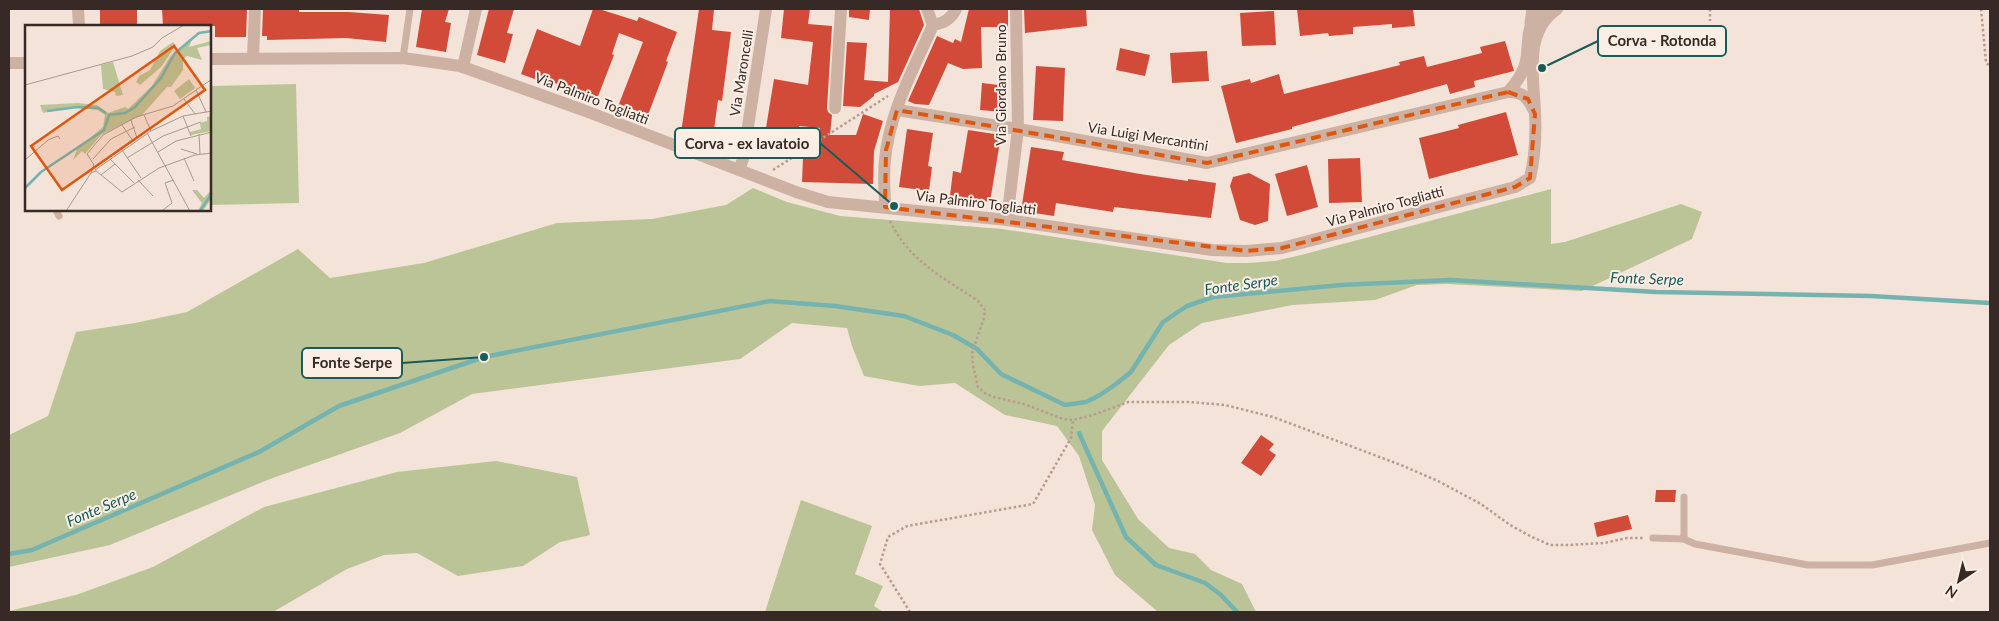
<svg xmlns="http://www.w3.org/2000/svg" width="1999" height="621" font-family="Lato,sans-serif">
  <rect width="100%" height="100%" fill="#f4e3d8"/>
  <g fill="#bac497">
    <polygon points="296,84 299,203 210,205 210,86"/>
    <polygon points="753,188 787,202 840,216 1002,229 1227,263 1248,263 1275,261 1301,255 1551,189 1551,244 1565,242 1681,204 1702,212 1692,239 1582,291 1447,284 1417,285 1375,300 1292,305 1202,323 1169,345 1102,431 1102,460 1138,519 1169,548 1195,554 1211,570 1242,584 1256,612 1158,612 1115,575 1092,530 1095,505 1079,456 1057,426 1005,415 955,383 919,386 864,376 852,346 847,328 792,323 740,359 472,394 400,433 270,479 110,545 9,567 9,435 48,416 76,332 135,323 187,312 298,249 330,278 424,263 557,223 652,219 726,205"/>
    <polygon points="496,461 577,477 590,535 560,542 523,566 458,576 417,553 384,555 347,569 273,612 9,612 9,611 76,595 153,567 264,507 397,472"/>
    <polygon points="801,500 872,526 855,574 883,586 874,606 883,612 765,612"/>
  </g>
  <g fill="none" stroke-linecap="round" stroke-linejoin="round">
    <g stroke="#74b3af" stroke-width="4.5">
      <polyline points="1079,433 1126,537 1156,565 1205,583 1221,595 1237,612"/>
      <polyline points="9,554 32,550 259,452 339,406 484,357 770,301 835,306 904,316 953,335 977,349 1001,374 1065,405 1086,402 1100,395 1116,384 1131,372 1163,322 1187,306 1213,297 1341,285 1450,280 1656,292 1871,296 1990,303"/>
    </g>
  </g>
  <g fill="#d24b38">
    <rect x="100" y="9" width="37" height="17"/>
    <polygon points="162,9 247,9 246,37 215,37 215,26 163,26"/>
    <polygon points="263,9 299,9 299,12 349,12 389,15 386,42 346,38 267,40 267,36 262,36"/>
    <polygon points="422,9 449,9 445,22 451,23 446,52 416,47"/>
    <polygon points="489,9 514,9 507,33 513,34 505,63 477,55"/>
    <polygon points="593,9 599,9 637,21 639,17 677,32 666,61 668,62 648,115 619,104 643,42 619,33 612,54 614,55 597,99 552,82 551,85 521,74 537,29 580,46"/>
    <polygon points="699,9 714,9 712,30 731,32 722,101 718,100 713,137 681,133"/>
    <polygon points="784,9 810,9 808,24 832,26 827,108 828,112 832,115 830,135 856,135 863,114 883,121 874,151 873,184 802,182 803,158 819,158 820,128 799,126 794,152 763,146 774,79 808,85 813,42 781,38"/>
    <polygon points="849,9 870,9 869,20 849,17"/>
    <polygon points="890,9 919,9 924,25 898,82 874,94 874,96 860,107 843,106 847,42 867,43 864,80 888,82"/>
    <polygon points="969,9 1007,9 1008,10 1008,27 981,27 982,68 963,69 948,63 929,105 915,104 908,101 937,36 953,43 955,39 961,42"/>
    <polygon points="1024,9 1086,9 1087,26 1025,33"/>
    <polygon points="1297,9 1413,9 1415,26 1392,28 1392,24 1353,27 1353,34 1329,36 1328,33 1300,36"/>
    <polygon points="1274,11 1276,45 1242,46 1240,13"/>
    <polygon points="1505,41 1514,71 1474,81 1475,87 1450,94 1447,84 1292,127 1292,129 1236,143 1221,86 1250,79 1251,83 1279,74 1284,94 1400,65 1399,62 1424,56 1427,67 1482,53 1480,47"/>
    <polygon points="1120,48 1150,55 1145,76 1116,70"/>
    <polygon points="1207,51 1209,81 1172,83 1170,53"/>
    <polygon points="1036,66 1065,68 1063,121 1033,120"/>
    <polygon points="982,83 1007,86 1004,112 980,110"/>
    <polygon points="1506,112 1518,155 1429,179 1419,138 1459,128 1458,125"/>
    <polygon points="907,129 933,133 928,166 932,167 929,191 899,187"/>
    <polygon points="968,130 1001,135 990,202 950,196 953,171 961,173"/>
    <polygon points="1031,147 1064,152 1062,160 1140,174 1188,181 1188,179 1216,183 1211,218 1114,207 1113,212 1056,203 1054,216 1021,211"/>
    <polygon points="1360,158 1362,202 1329,203 1328,159"/>
    <polygon points="1307,165 1318,207 1287,216 1275,174"/>
    <polygon points="1249,173 1270,184 1268,221 1255,225 1240,220 1230,186 1233,177"/>
    <polygon points="1261,435 1274,444 1269,450 1276,455 1261,476 1241,463"/>
    <polygon points="1656,490 1676,490 1675,502 1655,502"/>
    <polygon points="1628,515 1632,529 1597,537 1594,523"/>
  </g>
  <g fill="none" stroke-linecap="round" stroke-linejoin="round">
    <g stroke="#b99b8d" stroke-width="2.5" stroke-dasharray="2.5 2.5" stroke-linecap="butt">
      <polyline points="1710,9 1710,21"/>
      <polyline points="1981,9 1986,62 1990,67"/>
      <polyline points="773,170 888,96"/>
      <path d="M890,221C910,262 943,277 978,301L985,310L984,318L972,353L973,365L978,387L985,393L994,397L1024,404L1063,419L1073,420L1093,415L1128,402H1190L1225,405L1273,417L1401,465L1438,481L1481,504L1510,525L1532,537L1550,545H1569L1604,543L1627,538H1644"/>
      <polyline points="910,612 880,564 888,537 907,526 1033,504 1071,438 1073,420"/>
    </g>
    <g stroke="#cdb1a3" stroke-width="7">
      <polyline points="1528,23 1530,9"/>
      <polyline points="403,58 410,9"/>
      <polyline points="56,210 59,216"/>
      <polyline points="1684,497 1684,539 1695,544 1808,565 1872,565 1990,543"/>
      <polyline points="1653,538 1684,539"/>
    </g>
    <g stroke="#cdb1a3" stroke-width="12">
      <polyline points="78,9 79,26"/>
      <polyline points="927,9 933,25"/>
      <path d="M933,25C944,23 951,19 956,9"/>
      <polyline points="253,58 255,9"/>
      <path d="M210,59L403,58L460,66L583,110L796,192L828,202L1007,220L1212,250L1246,251L1282,248L1515,187L1530,178C1535,158 1536,134 1535,113C1534,78 1523,32 1557,9"/>
      <polyline points="9,63 26,63"/>
      <polyline points="463,67 476,9"/>
      <path d="M1508,92C1516,83 1524,73 1526,61C1530,38 1524,29 1542,9"/>
      <polyline points="835,108 841,9"/>
      <path d="M897,110L1018,129L1207,163L1508,92C1522,91 1528,98 1533,109"/>
      <polyline points="739,170 743,159 766,9"/>
      <path d="M885,207C885,192 883,176 885,160C889,113 914,68 933,25"/>
      <polyline points="1007,220 1018,129 1016,9"/>
    </g>
  </g>
  <path fill="none" stroke="#df570d" stroke-width="4" stroke-dasharray="10 6" stroke-linejoin="round" d="M1508,92L1528,99L1535,114L1530,178L1515,187L1282,248L1246,251L885,207L886,150L897,110L1207,163Z"/>
  <g text-anchor="middle" dominant-baseline="central" stroke-width="4" stroke-linejoin="round" paint-order="stroke">
    <g font-size="14" fill="#372926" stroke="#fbeee5">
      <text transform="translate(741 73) rotate(-81)">Via Maroncelli</text>
      <text transform="translate(1000 85) rotate(-90)">Via Giordano Bruno</text>
      <text transform="translate(592 98) rotate(21)">Via Palmiro Togliatti</text>
      <text transform="translate(1148 136) rotate(9)">Via Luigi Mercantini</text>
      <text transform="translate(976 202) rotate(7)">Via Palmiro Togliatti</text>
      <text transform="translate(1385 206) rotate(-15)">Via Palmiro Togliatti</text>
    </g>
    <g font-size="15" font-style="italic" fill="#175c59" stroke="#fbeee5">
      <text transform="translate(1647 278) rotate(2)">Fonte Serpe</text>
      <text transform="translate(1241 284) rotate(-8)">Fonte Serpe</text>
      <text transform="translate(101 507) rotate(-23)">Fonte Serpe</text>
    </g>
  </g>
  <g transform="translate(25 25)">
    <rect width="186" height="186" fill="#f4e3d8"/>
    <path d="M167,14L164,22L186,16V20L172,23L177,35L162,31L158,34V45L146,62H142L117,90L76,110L60,129L57,126L48,135L52,124L78,102L80,90L73,85L45,82L18,88L15,80L53,78L72,80L83,88L100,82L103,84L127,61L145,32ZM148,17L151,20L136,42L115,60L111,57L114,51L125,45L135,26ZM88,37L98,70L91,71L90,67L78,64L76,40ZM164,54L170,63L155,74L149,66ZM186,91V106L166,110L165,107L176,104L175,98L182,96V92ZM167,165H172L179,173L186,165V174L178,186H173L177,178Z" fill="#bac497"/>
    <path fill="none" stroke="#74b3af" stroke-width="2.5" d="M22,86L53,82L73,83L81,88M0,163L16,147L79,105L84,90L100,88L110,82L136,53L150,28L174,8L187,6M175,186L187,168"/>
    <path fill="none" stroke="#a89991" stroke-width="1" d="M0,60L107,31L128,22L137,13L159,0M171,65L181,87M159,74L170,89M119,90L126,106M158,91L166,111M106,95L112,113M97,100L108,116M122,108L165,186M174,109L175,129M156,124L172,129M97,125L116,153M133,127L151,116L187,107M102,133L138,111L176,97M159,133L169,156M68,134L86,114L110,102M85,134L109,158M0,135L23,115L33,111L35,114M70,145L97,167L134,143L170,130L187,128M70,145L126,106L158,91L187,86M71,146L66,148L69,140L62,129L78,110L111,92L148,81L187,54M76,150L90,139M113,155L128,171M41,186L66,148M137,186L147,178L140,158L149,155"/>
    <path fill="#df570d" fill-opacity="0.15" stroke="#df570d" stroke-width="2.5" d="M149,21L180,65L37,165L6,121Z"/>
    <rect width="186" height="186" fill="none" stroke="#372926" stroke-width="2.5"/>
  </g>
  <path fill="none" stroke="#175c59" stroke-width="2" d="M1542 68L1598 41M894 206L820 143M484 357L402 363"/>
  <g fill="#175c59" stroke="#fbeee5" stroke-width="2">
    <circle cx="1542" cy="68" r="5"/>
    <circle cx="894" cy="206" r="5"/>
    <circle cx="484" cy="357" r="5"/>
  </g>
  <g fill="#fbeee5" stroke="#175c59" stroke-width="2">
    <rect x="1598" y="26" width="128" height="30" rx="5"/>
    <rect x="675" y="128" width="145" height="30" rx="5"/>
    <rect x="302" y="348" width="100" height="30" rx="5"/>
  </g>
  <g font-size="15" text-anchor="middle" font-weight="bold" fill="#372926">
    <text x="1662" y="46">Corva - Rotonda</text>
    <text x="747" y="149">Corva - ex lavatoio</text>
    <text x="352" y="368">Fonte Serpe</text>
  </g>
  <rect width="1999" height="621" fill="none" stroke="#372926" stroke-width="20"/>
  <g transform="translate(1959 581) rotate(215)" stroke="#fbeee5" stroke-width="4" paint-order="stroke">
  <path d="M0-4L9 19L0 12L-9 19Z" fill="#372926"/>
  <text y="-8" font-size="14" font-weight="bold" text-anchor="middle" fill="#372926">N</text>
  </g>
</svg>
